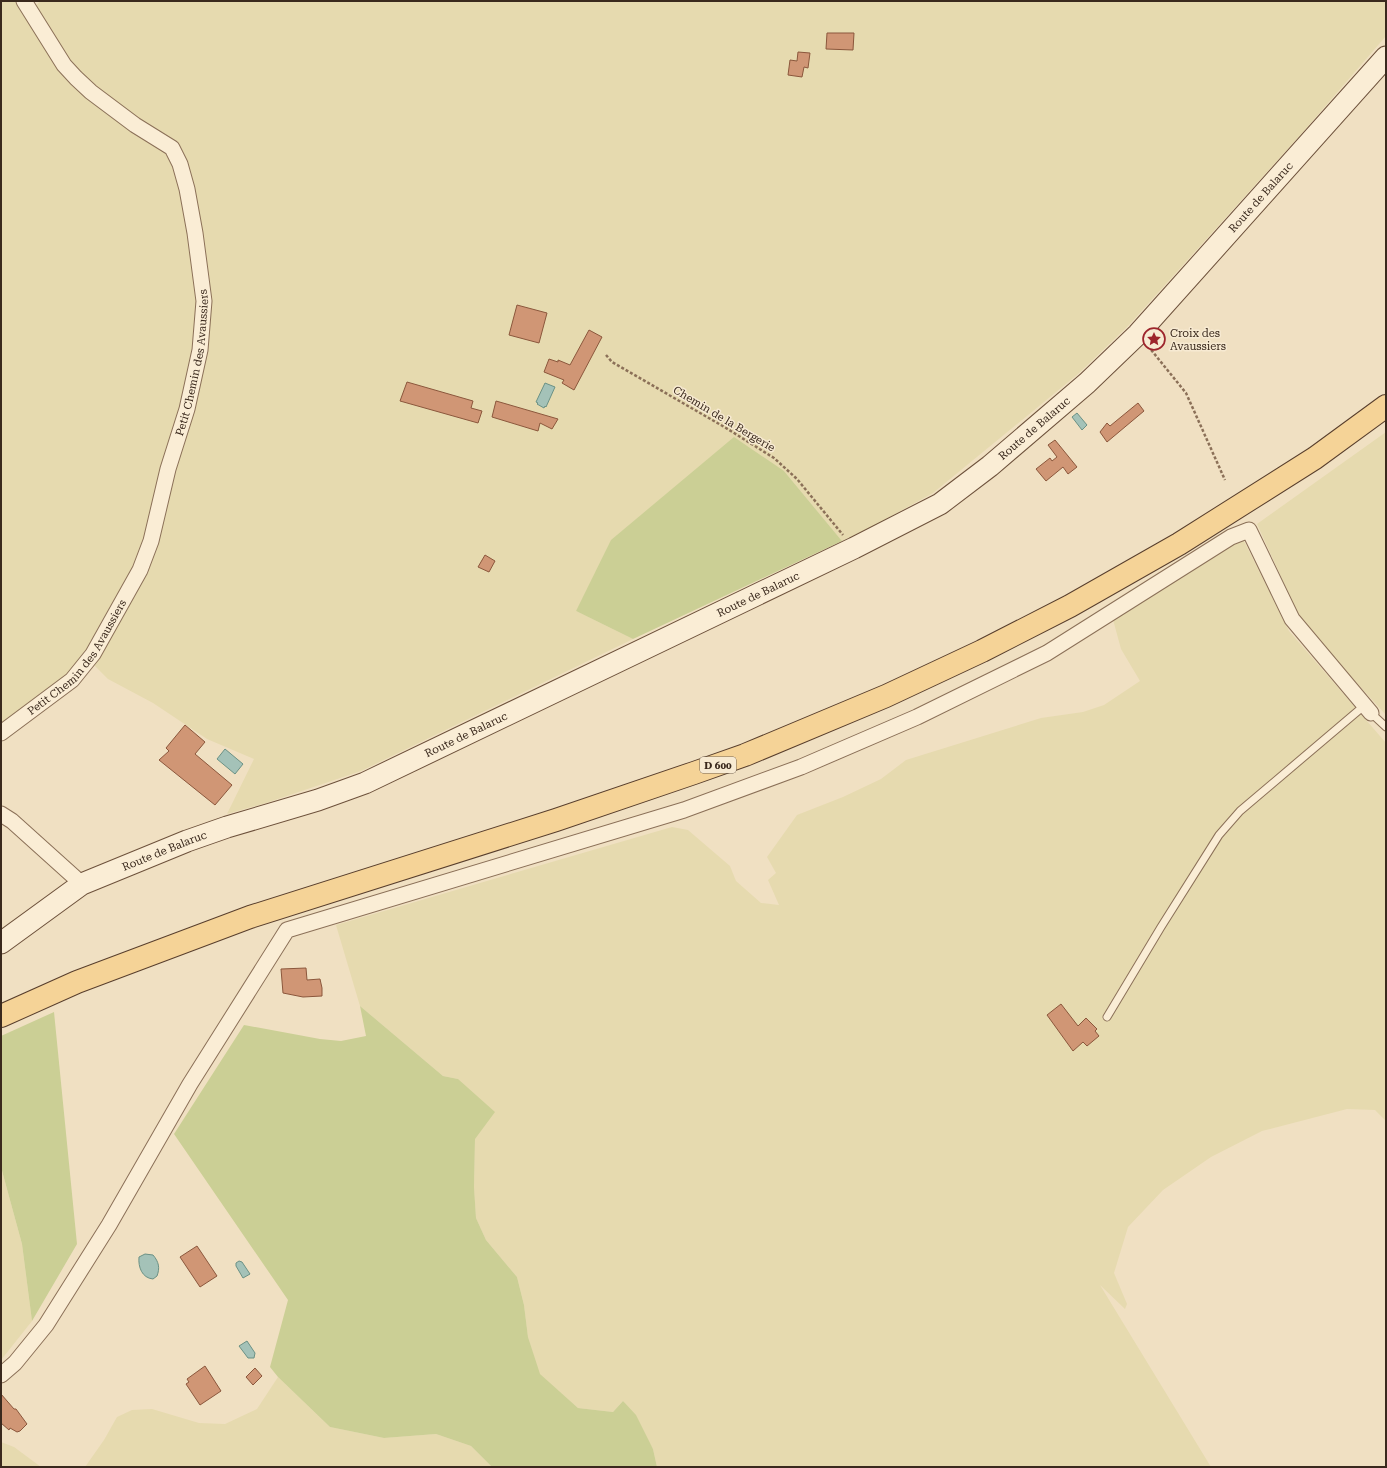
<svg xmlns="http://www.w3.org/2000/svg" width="1387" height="1468" font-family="'Roboto Serif',serif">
  <rect width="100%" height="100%" fill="#f0e0c2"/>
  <g fill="#e6daaf">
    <polygon points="1,1 19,1 61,68 169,151 176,165 200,301 196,350 147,540 113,609 69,677 1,728"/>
    <polygon points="40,1 1386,1 1386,36 1303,132 1128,326 1078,374 933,493 875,525 842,541 784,471 576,611 633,639 361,771 266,803 227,814 254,759 207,739 153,703 108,679 94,665 99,657 174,471 206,351 182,161 68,64 34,8"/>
    <polygon points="1386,432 1386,715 1302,623 1257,524"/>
    <polygon points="1242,537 1289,631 1386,743 1386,1121 1375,1110 1347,1109 1262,1131 1211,1157 1163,1190 1128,1227 1114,1273 1127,1304 1125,1309 1100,1285 1211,1467 657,1467 653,1449 623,1401 613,1412 578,1408 539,1374 528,1337 524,1305 517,1277 486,1240 476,1218 474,1187 475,1139 458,1079 443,1076 360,1006 336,925 672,827 688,830 730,866 736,881 761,903 779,905 768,880 776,873 767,857 797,815 843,797 881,779 906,760 1041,718 1083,712 1104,705 1140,681 1121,649 1112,616"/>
    <polygon points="1,1167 22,1244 32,1321 1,1360"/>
    <polygon points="278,1377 330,1427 384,1438 436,1434 471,1446 492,1467 85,1467 104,1440 117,1417 132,1410 152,1409 199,1423 225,1424 257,1409"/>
    <polygon points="1,1442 14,1447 41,1467 1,1467"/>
  </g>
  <g fill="#cbcf95">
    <polygon points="734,437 784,471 842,541 633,639 576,611 611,540"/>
    <polygon points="360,1006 443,1076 458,1079 495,1112 475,1139 474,1187 476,1218 486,1240 517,1277 524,1305 528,1337 540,1374 578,1408 613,1412 623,1401 636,1415 653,1449 657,1467 492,1467 471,1446 436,1434 384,1438 330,1427 278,1377 270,1367 288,1300 174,1134 244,1025 320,1039 341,1041 366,1036"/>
    <polygon points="54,1012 77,1244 32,1321 22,1244 1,1167 1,1036"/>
  </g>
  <g fill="#a4c2b8" stroke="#6b9185">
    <polygon points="545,383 555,387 546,407 545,406 544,408 537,404 538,403 536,402"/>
    <polygon points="1077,413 1087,425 1082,430 1072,417"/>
    <polygon points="225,749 243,764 235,774 217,759"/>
    <path d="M145,1254L153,1255C159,1262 160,1268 157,1276L153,1279C142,1278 138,1267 139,1257Z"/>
    <polygon points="239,1261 242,1262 250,1274 243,1278 236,1266 236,1263"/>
    <polygon points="247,1341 255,1353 254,1358 248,1358 239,1346"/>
  </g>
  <g fill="#d09675" stroke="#8b573c">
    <polygon points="827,33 854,33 853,50 826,49"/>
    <polygon points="798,52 810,53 808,68 804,67 802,77 788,75 790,60 797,61"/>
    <polygon points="517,305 547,313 539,343 509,335"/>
    <polygon points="589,330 602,337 574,390 562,383 564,380 544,372 549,359 558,362 558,360 570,365"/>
    <polygon points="407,382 473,401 471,408 482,411 478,423 400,401"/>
    <polygon points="496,401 503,403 558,419 552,429 540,423 538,431 492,417"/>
    <polygon points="1138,403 1144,411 1107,442 1100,432 1107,423 1110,426"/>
    <polygon points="1055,440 1077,467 1068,474 1063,467 1046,481 1036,469 1050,458 1052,461 1057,457 1048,445"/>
    <polygon points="485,555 495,561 489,572 478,567"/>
    <polygon points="185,725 205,742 195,754 232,785 215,805 159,760 169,751 166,748"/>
    <polygon points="306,968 307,980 320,979 322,988 322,996 303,997 283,993 281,969"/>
    <polygon points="1061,1004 1078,1026 1086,1018 1097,1029 1095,1031 1099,1036 1087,1046 1083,1042 1073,1051 1047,1015"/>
    <polygon points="197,1246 217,1276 200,1287 180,1257"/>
    <polygon points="205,1366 221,1391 200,1405 186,1384 189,1382 187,1379"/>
    <polygon points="255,1368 262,1376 253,1385 246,1377"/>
    <polygon points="1,1394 14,1409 16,1409 27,1424 20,1431 17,1432 10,1428 9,1430 1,1423"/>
  </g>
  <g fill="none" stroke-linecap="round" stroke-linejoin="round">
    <g stroke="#8b7058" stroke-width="9">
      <g id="lane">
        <polyline points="1371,713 1386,727"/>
        <polyline points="1107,1017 1161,927 1219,835 1240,811 1365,705"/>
      </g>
    </g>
    <g stroke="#8b7058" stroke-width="17">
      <g id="street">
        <path id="s1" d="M1,733L72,680L93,654L140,570L151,541L168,469L187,409L200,350L204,301L195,233L187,189L180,164L172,148L135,125L91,92L76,78L64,65L24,1"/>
        <polyline points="1,814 12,821 82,884"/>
        <polyline points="1,1375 15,1363 46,1325 109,1225 190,1084 287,930 684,810 801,767 917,717 1047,653 1231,537 1249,530 1292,619 1371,713"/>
      </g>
    </g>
    <g stroke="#6d513b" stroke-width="23">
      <g id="secondary">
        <path id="s2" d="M1,943L82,884L187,841L227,827L318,800L365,783L854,548L940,504L990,466L1087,383L1138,334L1386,57"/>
      </g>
    </g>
    <g stroke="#583e2c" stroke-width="24">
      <polyline id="primary" points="1,1016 77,982 250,917 556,820 694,773 745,755 886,696 982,651 1070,606 1179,544 1315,458 1386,406"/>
    </g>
    <g stroke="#8b7058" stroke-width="2.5" stroke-dasharray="3 2" stroke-linecap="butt">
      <polyline points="1148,346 1186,393 1225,480"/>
      <polyline points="606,355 612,362 726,428 774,458 797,479 843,535"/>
    </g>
    <use href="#lane" stroke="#faedd5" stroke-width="7"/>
    <use href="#street" stroke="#faedd5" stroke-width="15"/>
    <use href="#secondary" stroke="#faedd5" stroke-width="21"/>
    <use href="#primary" stroke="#f5d397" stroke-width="22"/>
  </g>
  <defs>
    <g id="sight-ring" transform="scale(1.15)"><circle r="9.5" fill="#f7ead2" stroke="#9d252c" stroke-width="1.5"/><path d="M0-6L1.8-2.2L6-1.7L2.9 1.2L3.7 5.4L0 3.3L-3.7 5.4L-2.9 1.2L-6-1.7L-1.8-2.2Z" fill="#9d252c"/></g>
  </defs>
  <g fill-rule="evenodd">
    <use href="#sight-ring" x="1154" y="339"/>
  </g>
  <g text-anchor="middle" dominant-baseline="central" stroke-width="3" stroke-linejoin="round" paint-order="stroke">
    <rect fill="#f7ead2" stroke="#736353" stroke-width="1" x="700" y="757" width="36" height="16" rx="3"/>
    <g font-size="10" font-weight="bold" fill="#3a291d">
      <text x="718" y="765">D 600</text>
    </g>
    <g font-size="11" fill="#3a291d" stroke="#f7ead2">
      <text stroke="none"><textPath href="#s2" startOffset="1485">Route de Balaruc</textPath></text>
      <text stroke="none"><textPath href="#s1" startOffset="433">Petit Chemin des Avaussiers</textPath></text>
      <text transform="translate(724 419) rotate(31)">Chemin de la Bergerie</text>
      <text stroke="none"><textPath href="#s2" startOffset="1161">Route de Balaruc</textPath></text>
      <text stroke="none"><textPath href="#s2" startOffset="837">Route de Balaruc</textPath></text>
      <text stroke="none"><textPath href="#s1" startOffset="109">Petit Chemin des Avaussiers</textPath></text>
      <text stroke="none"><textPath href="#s2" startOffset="513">Route de Balaruc</textPath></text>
      <text stroke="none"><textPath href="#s2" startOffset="189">Route de Balaruc</textPath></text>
    </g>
    <g font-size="11" fill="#3a291d" stroke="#f7ead2" text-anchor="start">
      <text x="1170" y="333">Croix des<tspan x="1170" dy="13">Avaussiers</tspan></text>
    </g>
  </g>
  <rect width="1387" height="1468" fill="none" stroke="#3a291d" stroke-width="4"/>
</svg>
